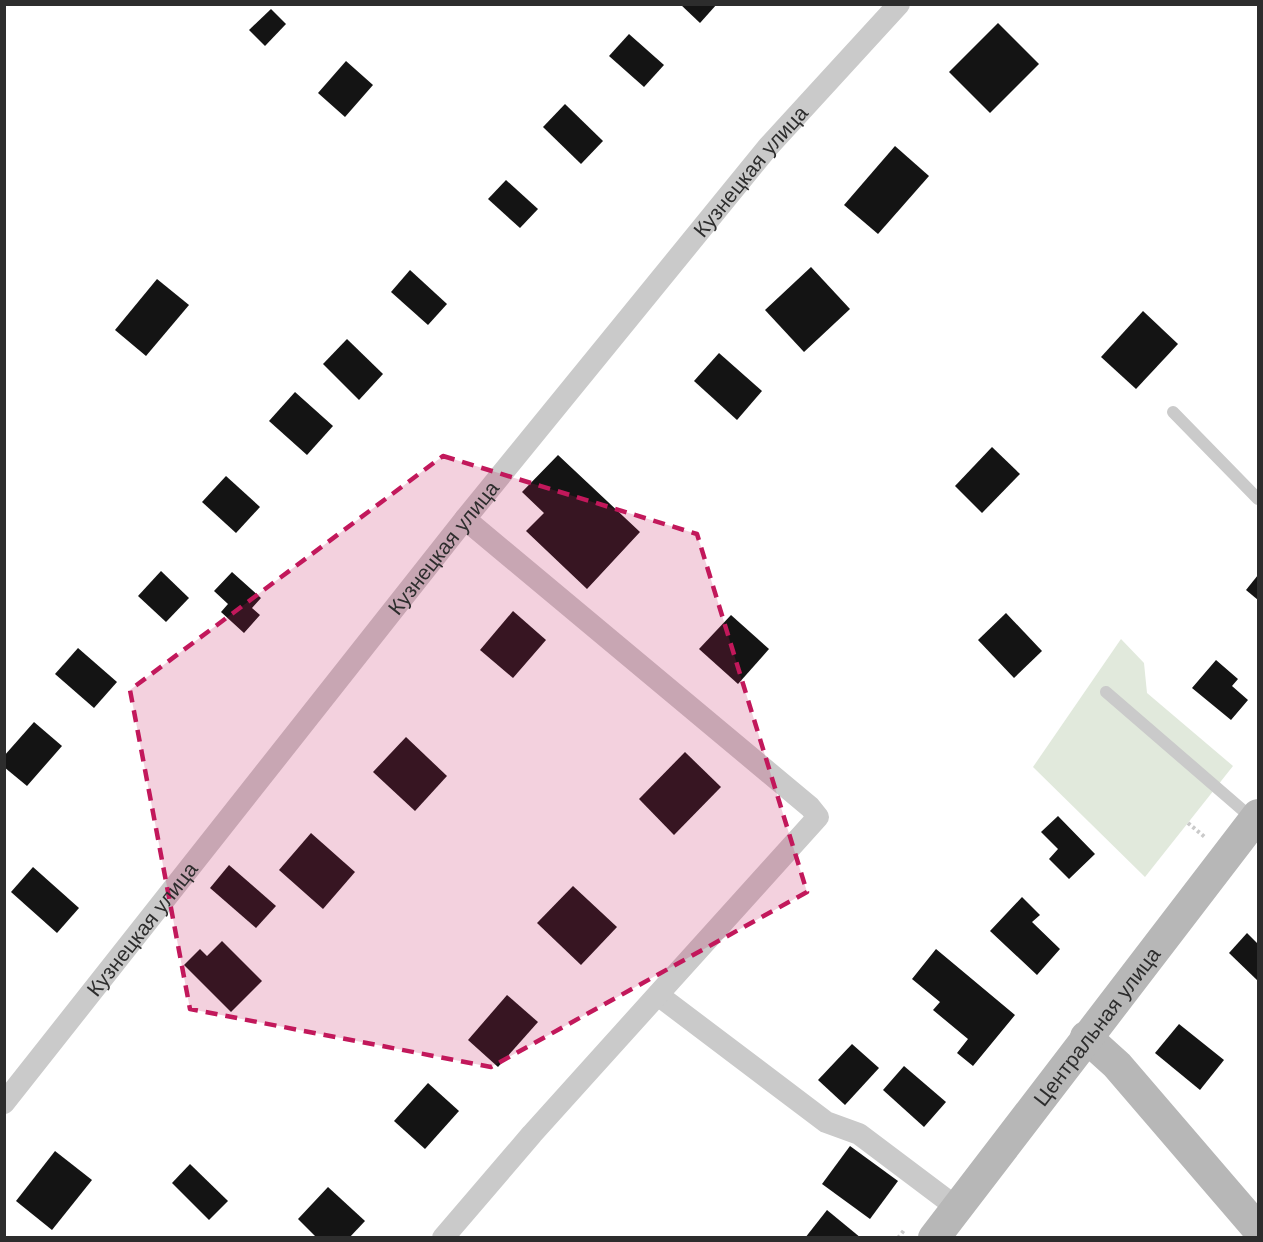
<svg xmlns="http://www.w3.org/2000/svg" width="1263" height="1242" font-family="Arial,sans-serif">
  <rect width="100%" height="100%" fill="#fff"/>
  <polygon fill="#e1e9dc" points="1121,639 1144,663 1147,693 1233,766 1145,877 1033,767"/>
  <g fill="#141414">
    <polygon points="680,4 717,4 700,23"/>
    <polygon points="271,9 286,24 265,46 249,30"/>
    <polygon points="998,23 1039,64 990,113 949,72"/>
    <polygon points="629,34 664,65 644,87 609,56"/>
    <polygon points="346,61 373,85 345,117 318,93"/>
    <polygon points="565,104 603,141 581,164 543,127"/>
    <polygon points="895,146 929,176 878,234 844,205"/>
    <polygon points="506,180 538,209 520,228 488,199"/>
    <polygon points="811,267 850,309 804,352 765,310"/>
    <polygon points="410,270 447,304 428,325 391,292"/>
    <polygon points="157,279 189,305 146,356 115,330"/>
    <polygon points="1143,311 1178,344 1136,389 1101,357"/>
    <polygon points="347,339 383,374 359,400 323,364"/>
    <polygon points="719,353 762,391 737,420 694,381"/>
    <polygon points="295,392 333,426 307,455 269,421"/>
    <polygon points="992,447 1020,474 982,513 955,486"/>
    <polygon points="558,455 640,532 587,589 526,531 544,513 522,492"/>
    <polygon points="226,476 260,507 236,533 202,502"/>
    <polygon points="161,571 189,598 166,622 138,596"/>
    <polygon points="232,572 261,598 252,608 260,615 244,633 221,612 228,604 214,591"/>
    <polygon points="1258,575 1258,600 1246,590"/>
    <polygon points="513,611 546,640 513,678 480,650"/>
    <polygon points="1006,613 1042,651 1014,678 978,640"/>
    <polygon points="731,615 769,649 738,684 699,649"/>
    <polygon points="78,648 117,682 94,708 55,674"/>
    <polygon points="1216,660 1238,679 1232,686 1248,700 1231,720 1192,688"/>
    <polygon points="34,722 62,746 27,786 4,767 4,756"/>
    <polygon points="406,737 447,776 415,811 373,772"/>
    <polygon points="685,752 721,787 674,835 639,799"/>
    <polygon points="1058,816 1095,854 1069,879 1049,859 1058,849 1041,832"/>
    <polygon points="311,833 355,872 323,909 279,870"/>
    <polygon points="229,865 276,906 256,928 210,888"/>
    <polygon points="33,867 79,908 57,933 11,892"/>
    <polygon points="573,886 617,927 581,965 537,923"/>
    <polygon points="1022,897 1040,915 1032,922 1060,949 1037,975 990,931"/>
    <polygon points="1247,933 1258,944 1258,981 1229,953"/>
    <polygon points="222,941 262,981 231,1012 184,965 200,949 207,956"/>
    <polygon points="936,949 1015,1015 973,1066 957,1053 968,1039 933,1010 940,1002 912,979"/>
    <polygon points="507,995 538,1022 498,1067 468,1040"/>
    <polygon points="1179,1024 1224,1060 1200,1090 1155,1053"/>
    <polygon points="852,1044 879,1068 845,1105 818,1080"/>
    <polygon points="904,1066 946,1102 924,1127 883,1090"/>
    <polygon points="428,1083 459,1111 425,1149 394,1121"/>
    <polygon points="850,1146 898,1181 870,1219 822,1184"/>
    <polygon points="55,1151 92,1180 52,1230 16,1201"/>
    <polygon points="190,1164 228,1201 209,1220 172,1183"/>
    <polygon points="328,1187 365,1221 349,1238 317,1238 298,1219"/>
    <polygon points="827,1210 861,1238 805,1238"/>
  </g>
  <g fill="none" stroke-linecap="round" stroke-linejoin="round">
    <g stroke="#cacaca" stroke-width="4" stroke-dasharray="3 3" stroke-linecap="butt">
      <polyline points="1188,823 1206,838"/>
      <polyline points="898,1238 905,1229"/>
    </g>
    <g stroke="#cacaca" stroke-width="12">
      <polyline points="1173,412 1258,499"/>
      <polyline points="1106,692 1253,819"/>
    </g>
    <g stroke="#cacaca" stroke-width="22">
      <polyline points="658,995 826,1122 859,1134 956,1207"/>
      <path id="s1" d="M4,1103L465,519L768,147L899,4"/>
      <polyline points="443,1238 532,1134 818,817 810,807 465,519"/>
    </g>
    <g stroke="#b7b7b7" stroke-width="32">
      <polyline points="1086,1037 1117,1065 1258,1229"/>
      <path id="s2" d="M934,1238L1258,815"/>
    </g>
  </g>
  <path fill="#c2185b" fill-opacity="0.2" stroke="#c2185b" stroke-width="4.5" stroke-dasharray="12 8" stroke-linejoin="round" d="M443,456L697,534L807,892L491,1067L190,1009L130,690Z"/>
  <g text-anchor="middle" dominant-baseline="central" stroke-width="6" stroke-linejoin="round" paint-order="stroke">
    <g font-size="21" fill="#2d2d2d" stroke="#fff">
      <text stroke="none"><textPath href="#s1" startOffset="1194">Кузнецкая улица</textPath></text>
      <text stroke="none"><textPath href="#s1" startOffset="708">Кузнецкая улица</textPath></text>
      <text stroke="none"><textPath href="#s1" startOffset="222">Кузнецкая улица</textPath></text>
      <text stroke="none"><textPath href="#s2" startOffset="267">Центральная улица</textPath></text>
    </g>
  </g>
  <rect width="1263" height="1242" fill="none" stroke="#2d2d2d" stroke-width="12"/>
</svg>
